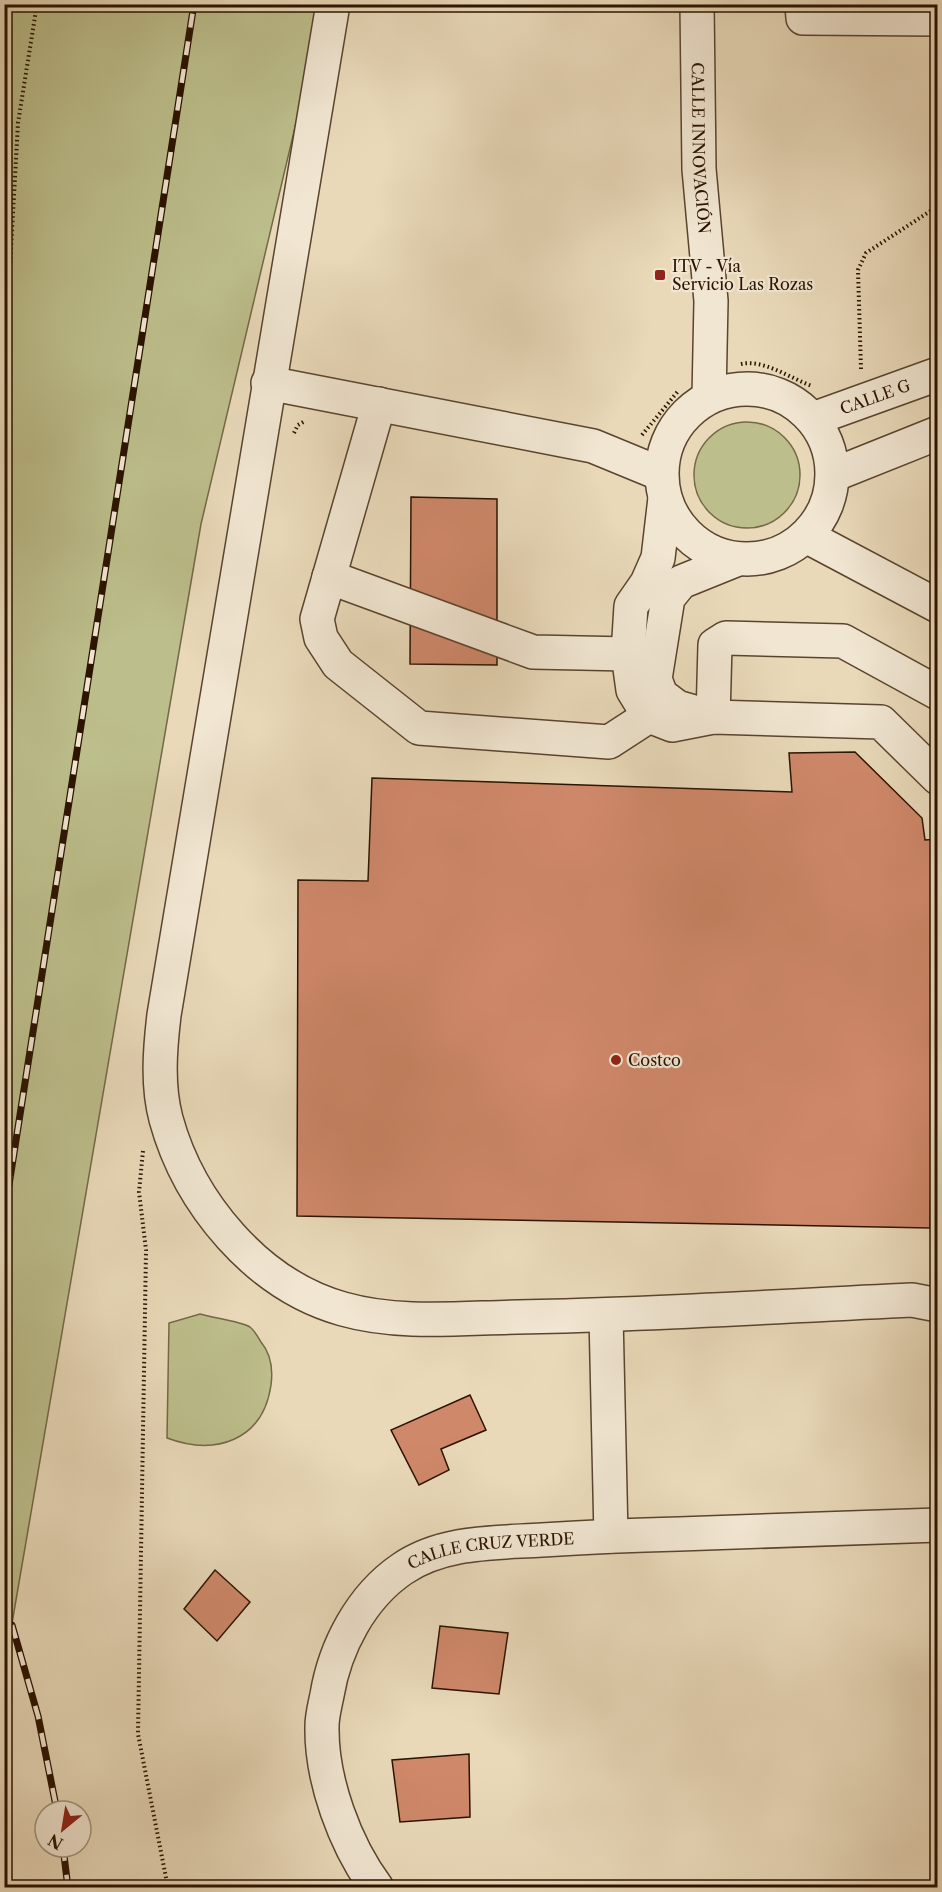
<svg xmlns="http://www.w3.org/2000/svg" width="942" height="1892" font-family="'Libre Caslon Text',serif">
  <rect width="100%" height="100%" fill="#e9d9b9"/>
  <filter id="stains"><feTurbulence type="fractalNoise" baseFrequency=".00333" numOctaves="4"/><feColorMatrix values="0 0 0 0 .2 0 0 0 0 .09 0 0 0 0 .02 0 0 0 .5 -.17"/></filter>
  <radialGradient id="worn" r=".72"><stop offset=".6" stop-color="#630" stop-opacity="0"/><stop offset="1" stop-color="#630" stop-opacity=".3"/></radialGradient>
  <g fill="#bcbe8b" stroke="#746846" stroke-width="1.5">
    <polygon points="5,5 324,5 201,524 5,1664"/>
    <circle cx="747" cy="475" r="53"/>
    <path d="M200,1314C213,1318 240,1321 250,1327C254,1330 258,1337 261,1342C271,1354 273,1370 271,1385C263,1441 215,1456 167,1438L169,1323Z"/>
  </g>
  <g fill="#cf886a" stroke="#2b1300" stroke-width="1.5">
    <polygon points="411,497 497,499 497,665 410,664"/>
    <polygon points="855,752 922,818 925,840 938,839 930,1228 297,1216 298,880 368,881 372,778 792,792 789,753"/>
    <polygon points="470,1395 486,1430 441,1449 449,1470 419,1485 391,1430"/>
    <polygon points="215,1570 250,1602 217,1641 184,1609"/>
    <polygon points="440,1626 508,1633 499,1694 432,1688"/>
    <polygon points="469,1754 470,1817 400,1822 392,1760"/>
  </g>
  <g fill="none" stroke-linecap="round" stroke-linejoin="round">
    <g stroke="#5a442e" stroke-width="36">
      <g id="minor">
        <path d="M333,4L164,1015C160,1049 157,1085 166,1119C189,1203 257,1285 343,1309C399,1325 461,1318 518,1317C649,1315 781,1306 912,1300L938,1305"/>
        <path id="s1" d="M697,4L699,169L711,301L709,397"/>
        <polyline points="802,4 803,18 938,19"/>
        <polyline points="268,383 593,446 661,474"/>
        <circle cx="747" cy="474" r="85"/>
        <polyline points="379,404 317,619 321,638 338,664 419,728 609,742 649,716"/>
        <path id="s2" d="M813,419L938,374"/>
        <polyline points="833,475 938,433"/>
        <polyline points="665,498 658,558 647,583 631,606 628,654 633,690 649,716 672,725 713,717 881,722 938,778"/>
        <polyline points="806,536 938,606"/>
        <polyline points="329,577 533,652 628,654"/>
        <polyline points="691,711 677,707 661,695 655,679 668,598 681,582 738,559"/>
        <polyline points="713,717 715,645 726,638 843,641 938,693"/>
        <polyline points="606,1315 611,1536"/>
        <path id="s3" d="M377,1888C345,1845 321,1780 322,1726C322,1716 325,1705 327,1695C335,1647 361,1597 402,1569C443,1541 495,1543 542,1540C588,1537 633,1535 679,1534C765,1531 851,1528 938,1525"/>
      </g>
    </g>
    <g stroke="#2b1300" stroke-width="4" stroke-dasharray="1.5 3" stroke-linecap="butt">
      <path d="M741,364C763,359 790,378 812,386"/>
      <polyline points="861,369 858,270 866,253 938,206"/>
      <polyline points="4,375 18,123 37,4"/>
      <polyline points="294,433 298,425 305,421"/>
      <polyline points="642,435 679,390"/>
      <polyline points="143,1151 139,1192 146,1250 138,1734 168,1888"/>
    </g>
    <use href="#minor" stroke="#f1e6d2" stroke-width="33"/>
    <g stroke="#2b1300" stroke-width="7">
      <g id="rail">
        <polyline points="4,1217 194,4"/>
        <polyline points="12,1625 38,1716 57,1811"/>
        <polyline points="63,1847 68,1888"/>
      </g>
    </g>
    <use href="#rail" stroke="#f1e6d2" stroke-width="4.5" stroke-dasharray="14" stroke-linecap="butt"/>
  </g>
  <g fill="#8f2418" stroke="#f1e6d2" stroke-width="2">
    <rect x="654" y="269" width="12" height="12" rx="3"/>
    <circle cx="616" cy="1060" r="6"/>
  </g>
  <g text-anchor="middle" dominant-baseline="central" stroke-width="4.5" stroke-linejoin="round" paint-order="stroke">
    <g font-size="16" fill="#2b1300" stroke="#f1e6d2">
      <text stroke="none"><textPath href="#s1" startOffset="144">CALLE INNOVACIÓN</textPath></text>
      <text stroke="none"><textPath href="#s2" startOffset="66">CALLE G</textPath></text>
      <text stroke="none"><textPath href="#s3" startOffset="448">CALLE CRUZ VERDE</textPath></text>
    </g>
    <g font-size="16" fill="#2b1300" stroke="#f1e6d2" text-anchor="start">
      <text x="672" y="266">ITV - Vía<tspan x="672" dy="18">Servicio Las Rozas</tspan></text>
      <text x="628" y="1060">Costco</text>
    </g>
  </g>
  <rect width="942" height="1892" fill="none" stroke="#e9d9b9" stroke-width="24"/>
  <rect x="6" y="6" width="930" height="1880" fill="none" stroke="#2b1300" stroke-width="3"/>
  <rect x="12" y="12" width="918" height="1868" fill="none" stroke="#2b1300" stroke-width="1.5"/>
  <g transform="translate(63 1829) rotate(210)"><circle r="28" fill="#f1e6d2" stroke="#a2927e" stroke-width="1.5"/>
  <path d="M0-4.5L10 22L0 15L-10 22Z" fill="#8f2418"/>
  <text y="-9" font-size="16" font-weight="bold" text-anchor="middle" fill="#2b1300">N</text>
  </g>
  <rect width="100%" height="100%" filter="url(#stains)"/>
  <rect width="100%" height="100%" fill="url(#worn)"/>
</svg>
